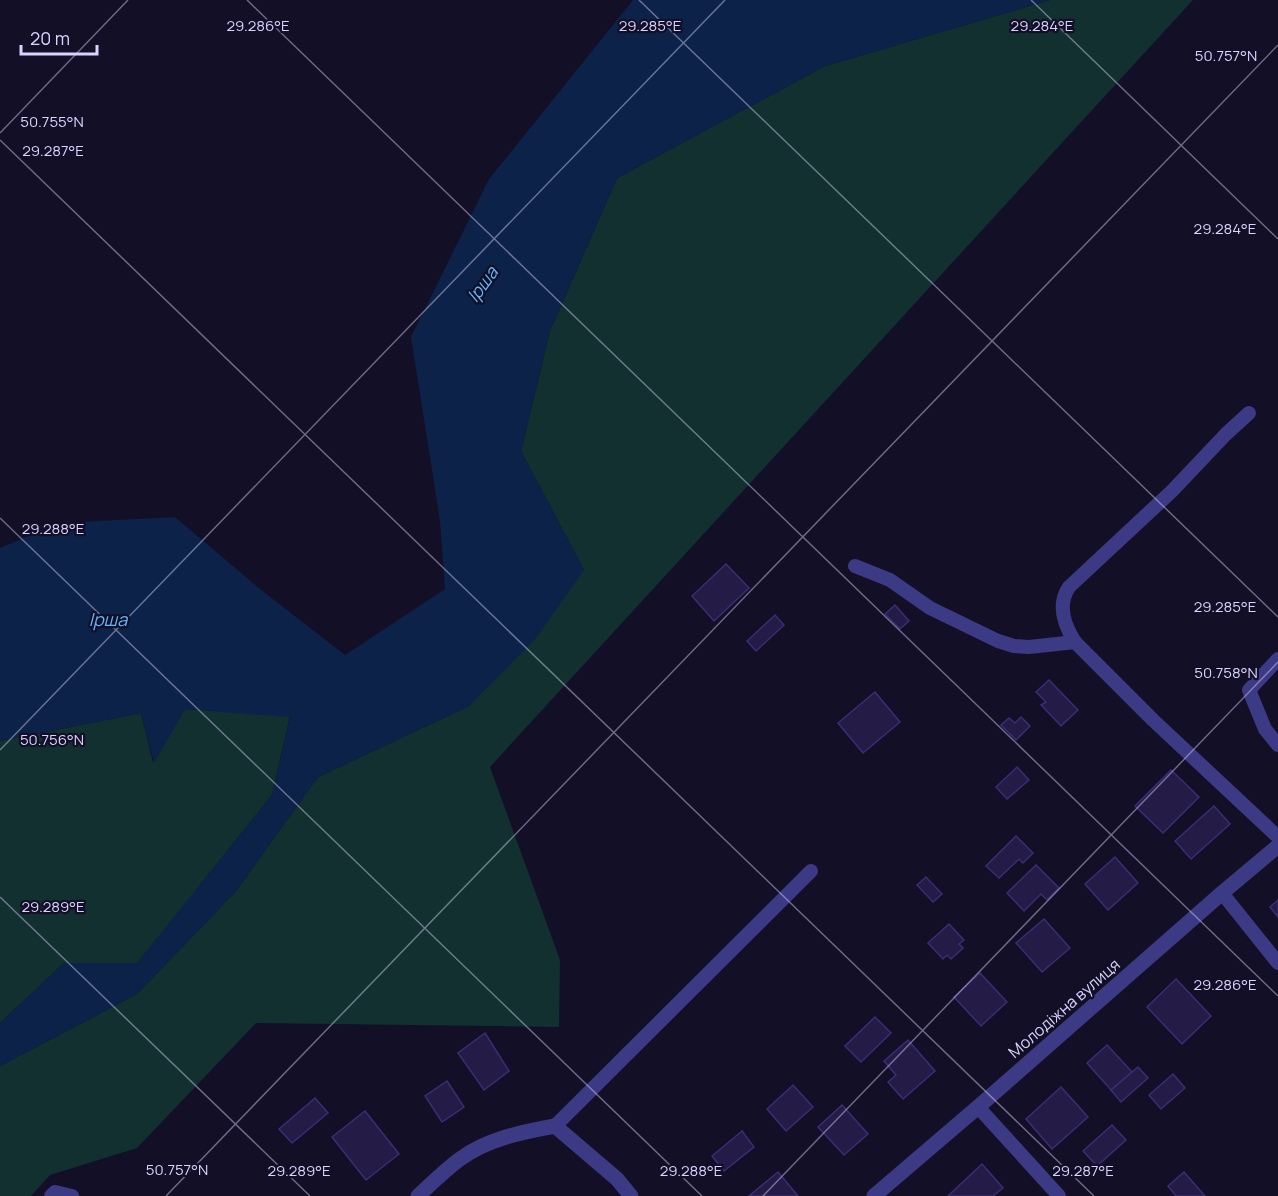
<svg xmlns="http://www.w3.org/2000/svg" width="1278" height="1196" font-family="Manrope,sans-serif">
  <rect width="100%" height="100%" fill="#130f26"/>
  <g fill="#12302f">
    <polygon points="1050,0 1193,0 490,767 560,960 559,1027 256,1023 137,1148 50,1175 31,1196 0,1196 0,1066 137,994 236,891 318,777 469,706 584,570 521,451 550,331 617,178 825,66"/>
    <polygon points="185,709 290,716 272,795 137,964 64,963 0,1023 0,741 141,713 153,762"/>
  </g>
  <polygon fill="#0c2248" points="633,0 1050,0 825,66 617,178 550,331 521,451 584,570 536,638 469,706 318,777 236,891 137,994 0,1066 0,1023 64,963 137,963 272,795 290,717 185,709 154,763 141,713 0,741 0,548 59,523 175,517 260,589 345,655 445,589 440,521 411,337 489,179"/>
  <g fill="#241b47" stroke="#3b2d73" stroke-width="1.5">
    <polygon points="726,564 749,588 714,621 692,596"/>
    <polygon points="895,605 909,621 900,629 885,614"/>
    <polygon points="775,615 784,625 756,651 747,641"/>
    <polygon points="1049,680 1078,710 1061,726 1041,705 1046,702 1036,692"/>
    <polygon points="875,692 900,722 863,753 838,723"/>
    <polygon points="1021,717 1030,726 1016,740 1001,725 1009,718 1015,723"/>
    <polygon points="1017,767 1029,780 1007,799 996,787"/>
    <polygon points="1171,770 1199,797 1163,833 1135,806"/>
    <polygon points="1214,806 1230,824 1191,859 1175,841"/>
    <polygon points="1016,836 1033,853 1023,863 1019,859 999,878 986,866"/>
    <polygon points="1115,857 1138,883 1108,910 1085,884"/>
    <polygon points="1036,865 1059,888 1047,900 1041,894 1024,911 1007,893"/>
    <polygon points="926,877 942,894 933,902 917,885"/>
    <polygon points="1278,900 1278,917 1270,907"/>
    <polygon points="1044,919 1070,948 1042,972 1016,943"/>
    <polygon points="949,924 964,940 959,944 963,948 951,959 947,955 943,959 928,943"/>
    <polygon points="980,973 1007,1002 981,1026 954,997"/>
    <polygon points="1176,979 1211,1016 1182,1044 1147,1007"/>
    <polygon points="875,1017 891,1033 861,1062 845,1046"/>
    <polygon points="485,1033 509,1071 484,1090 458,1053"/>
    <polygon points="908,1040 935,1071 903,1099 888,1082 896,1075 884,1061"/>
    <polygon points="1107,1045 1132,1072 1111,1090 1087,1063"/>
    <polygon points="1138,1067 1148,1078 1121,1102 1111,1090"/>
    <polygon points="1173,1074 1185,1088 1161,1109 1149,1095"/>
    <polygon points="447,1081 464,1107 442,1122 425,1096"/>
    <polygon points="793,1085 813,1107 786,1131 767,1109"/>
    <polygon points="1061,1087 1088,1117 1052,1149 1026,1119"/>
    <polygon points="315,1098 328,1113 292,1143 279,1129"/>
    <polygon points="842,1105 868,1134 844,1155 818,1127"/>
    <polygon points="365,1111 399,1154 366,1180 332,1137"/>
    <polygon points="1112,1125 1126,1140 1097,1166 1083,1151"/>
    <polygon points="742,1131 754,1147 724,1171 712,1156"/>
    <polygon points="982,1164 1003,1188 993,1196 948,1196"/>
    <polygon points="778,1172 798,1196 749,1196"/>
    <polygon points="1184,1172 1205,1196 1176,1196 1168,1186"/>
  </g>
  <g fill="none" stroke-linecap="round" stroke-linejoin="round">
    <g stroke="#3d3a85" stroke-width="14">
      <polyline points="855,566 890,580 930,608 998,641 1014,646 1029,647 1075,642 1153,720 1278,837"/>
      <path d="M1075,642C1064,625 1057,605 1069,587L1172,491L1226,434L1249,413"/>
      <polyline points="1278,659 1249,690 1265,729 1278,745"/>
      <polyline points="1222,893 1278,963"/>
      <polyline points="978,1107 1059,1196"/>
      <polyline points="555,1126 811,871"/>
      <polyline points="51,1196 55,1192 72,1196"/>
    </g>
    <g stroke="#3d3a85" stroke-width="15">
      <path d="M418,1196C431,1184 445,1170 460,1159C487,1139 522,1132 555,1126L617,1179L631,1196"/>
      <polyline points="874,1196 978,1107 1222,893 1278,846"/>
    </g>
  </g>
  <path fill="none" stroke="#d9d4ff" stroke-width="1.5" stroke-opacity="0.45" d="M247,0L1278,996M639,0L1278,617M1031,0L1278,239M0,133L128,0M0,140L1094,1196M0,518L702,1196M0,750L725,0M0,897L310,1196M166,1196L1278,45M763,1196L1278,662"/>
  <g text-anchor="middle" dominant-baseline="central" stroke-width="4.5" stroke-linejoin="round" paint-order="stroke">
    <g font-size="16" fill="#d9d4ff" stroke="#130f26">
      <text transform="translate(1064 1008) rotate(-41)">Молодіжна вулиця</text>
    </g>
    <g font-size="18" font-style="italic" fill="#62b6ff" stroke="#130f26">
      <text transform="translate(482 284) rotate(-54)">Ірша</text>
      <text x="108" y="619">Ірша</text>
    </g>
  </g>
  <g font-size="15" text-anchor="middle" fill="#d9d4ff" stroke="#130f26" stroke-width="4.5" stroke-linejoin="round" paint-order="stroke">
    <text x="258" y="31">29.286°E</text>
    <text x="650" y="31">29.285°E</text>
    <text x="1042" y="31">29.284°E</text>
    <text x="1226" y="61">50.757°N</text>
    <text x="52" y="127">50.755°N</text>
    <text x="53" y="156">29.287°E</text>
    <text x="1225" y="234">29.284°E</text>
    <text x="53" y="534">29.288°E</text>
    <text x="1225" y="612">29.285°E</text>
    <text x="1226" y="678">50.758°N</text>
    <text x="52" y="745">50.756°N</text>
    <text x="53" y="912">29.289°E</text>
    <text x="1225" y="990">29.286°E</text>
    <text x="177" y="1175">50.757°N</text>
    <text x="299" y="1176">29.289°E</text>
    <text x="691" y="1176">29.288°E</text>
    <text x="1083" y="1176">29.287°E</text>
  </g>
  <path d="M21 45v9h76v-9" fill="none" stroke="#d9d4ff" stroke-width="3"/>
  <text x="30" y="45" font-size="18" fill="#d9d4ff" stroke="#130f26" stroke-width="4.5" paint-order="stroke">20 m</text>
</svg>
